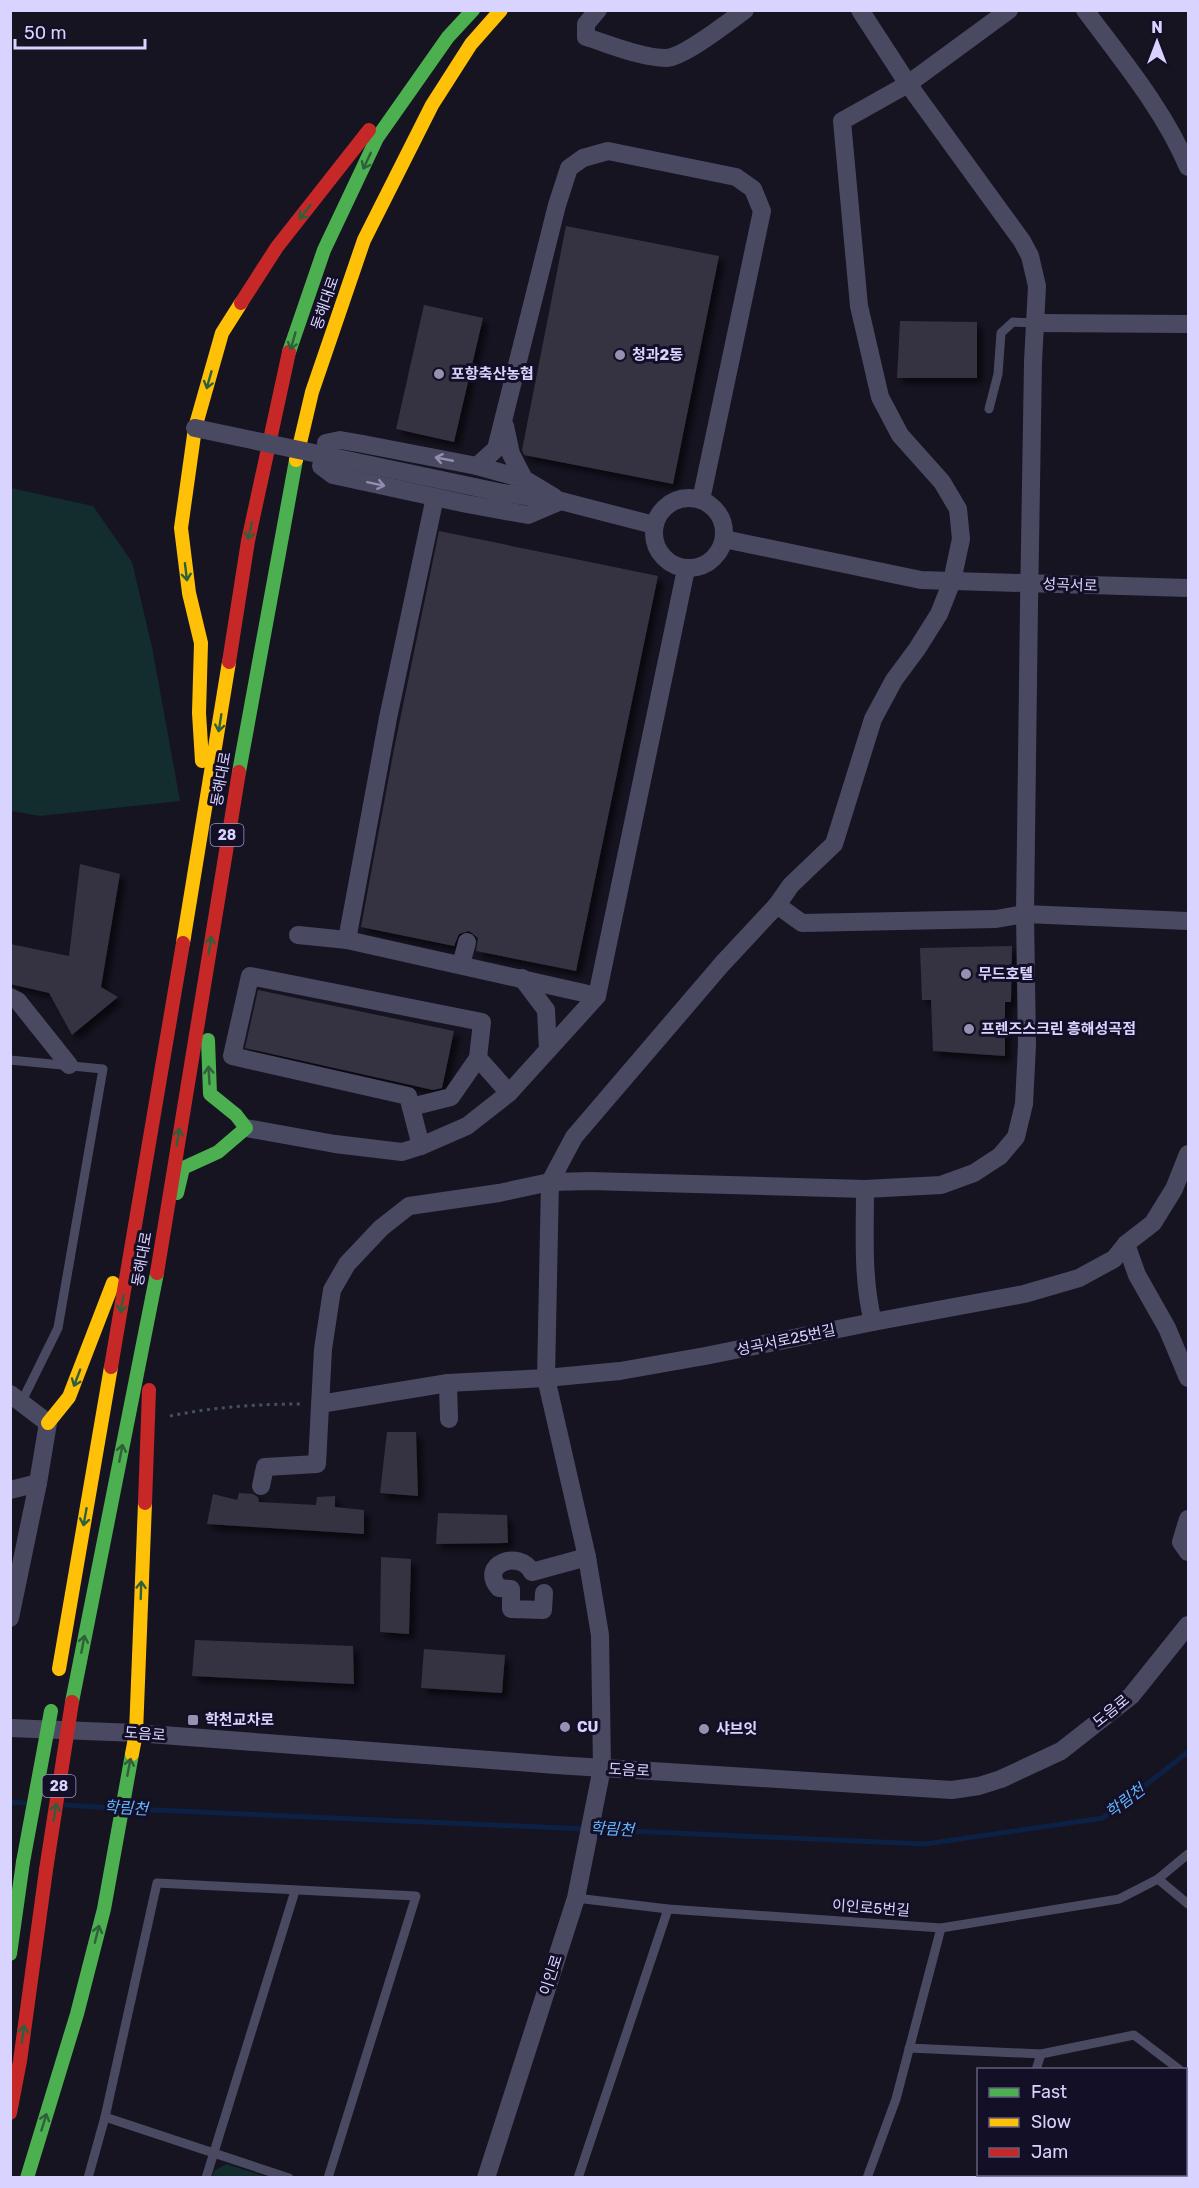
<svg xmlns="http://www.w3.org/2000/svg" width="1199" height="2188" font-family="Rubik,'Noto Sans KR',sans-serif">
  <defs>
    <filter id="shadow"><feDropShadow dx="5.5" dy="5.5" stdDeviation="3" flood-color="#0009"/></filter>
  </defs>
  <rect width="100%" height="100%" fill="#161421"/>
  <g fill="#132c2d">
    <polygon points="11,488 93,506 132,562 152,647 180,801 40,816 11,811"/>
    <polygon points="226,2164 267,2177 212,2177 214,2171"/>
  </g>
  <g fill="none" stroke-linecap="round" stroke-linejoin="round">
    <g stroke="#0d2144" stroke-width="5">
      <polyline points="10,1802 24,1803"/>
      <polyline points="66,1805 114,1808"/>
      <polyline points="132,1809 925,1844 1103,1818 1188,1752"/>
    </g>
  </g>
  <g fill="#343243" filter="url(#shadow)">
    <polygon points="566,226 719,256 673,484 524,455 522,450"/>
    <polygon points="424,305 483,318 454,442 396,429"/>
    <polygon points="900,321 977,322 977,378 897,378"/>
    <polygon points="439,531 658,576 576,971 476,951 478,938 469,931 459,934 454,946 361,927 394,749"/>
    <polygon points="80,864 120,874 101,987 118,997 72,1035 49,993 10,984 10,944 69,956"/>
    <polygon points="1012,946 1011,1002 1005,1002 1005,1056 933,1051 931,1000 922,1000 920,948"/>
    <polygon points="258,990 454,1031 442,1088 433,1090 245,1048"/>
    <polygon points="387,1432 416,1432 418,1496 380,1493"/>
    <polygon points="239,1493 253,1494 258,1497 259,1502 316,1505 317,1497 335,1496 335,1507 364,1510 364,1534 207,1524 213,1494 237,1500"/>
    <polygon points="438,1513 507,1515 508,1543 436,1544"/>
    <polygon points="381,1557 411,1559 409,1634 380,1632"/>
    <polygon points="195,1640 353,1646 354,1684 192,1676"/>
    <polygon points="424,1649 505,1655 502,1693 421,1688"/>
  </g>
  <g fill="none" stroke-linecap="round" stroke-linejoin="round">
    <path stroke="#44505f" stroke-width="3" stroke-dasharray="3 4.5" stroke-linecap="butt" d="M170,1416C213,1407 259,1404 303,1404"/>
    <g stroke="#4a4962" stroke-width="9">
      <polyline points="989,409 998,374 1001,333 1013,322 1036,323"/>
      <polyline points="10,1060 103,1069 58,1328 22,1401"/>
      <polyline points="1158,1879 1188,1904"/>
      <polyline points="576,1898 668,1909 941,1928 1119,1899 1158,1879 1188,1854"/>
      <polyline points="909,2048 1041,2054 1134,2035 1180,2070"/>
      <polyline points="1036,2070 1041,2054"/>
      <polyline points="1186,2074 1188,2076"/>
      <polyline points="105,2117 289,2178"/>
      <polyline points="1186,2134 1188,2130"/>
      <polyline points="88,2178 105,2117 157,1883 416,1896 328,2178"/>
      <polyline points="206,2178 295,1891"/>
      <polyline points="578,2178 668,1909"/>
      <polyline points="867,2178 896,2099 941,1928"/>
      <polyline points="1001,2178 1002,2174"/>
      <polyline points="1151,2178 1154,2174"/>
    </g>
    <g stroke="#4a4962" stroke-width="18">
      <path d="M598,10L586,24V37C609,44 642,58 666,58C683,58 730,21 745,10"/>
      <path d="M1085,10C1122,60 1164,110 1188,167"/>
      <polyline points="1036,323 1188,324"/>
      <polyline points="505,426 511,454 524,479 554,497"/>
      <polyline points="326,443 340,440 363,444 477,466 496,449 557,205 569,168 583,158 608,151 736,177 753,189 762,211 701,500"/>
      <polyline points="321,466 333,475 467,504 528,515 561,501"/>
      <polyline points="477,466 524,479"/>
      <polyline points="503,493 561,501 654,525"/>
      <polyline points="435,497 388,718 347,940 597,996"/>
      <circle cx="689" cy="533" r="35"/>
      <polyline points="724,539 921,580 1188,588"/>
      <polyline points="777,905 802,923 996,919 1025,914 1188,921"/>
      <polyline points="298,935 347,940"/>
      <polyline points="461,965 467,942"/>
      <polyline points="522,978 546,1010 548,1050"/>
      <polyline points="10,997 18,1001 69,1065"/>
      <polyline points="411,1107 451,1097 478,1058"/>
      <polyline points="246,1128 335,1144 402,1152 421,1146 467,1126 509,1093 597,996 686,569"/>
      <polyline points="421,1146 408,1096 232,1056 250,976 482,1022 478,1058 509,1093"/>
      <path d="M865,1189C865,1233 862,1279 873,1322"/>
      <polyline points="1126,1244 1137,1275 1167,1328 1188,1378"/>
      <polyline points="448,1383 449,1419"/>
      <polyline points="10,1394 48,1423 38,1483 10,1618"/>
      <polyline points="320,1404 448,1383 546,1378 620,1371 705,1356 873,1322 1024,1294 1079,1278 1114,1259 1126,1244 1153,1223 1174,1189 1188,1154"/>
      <polyline points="261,1486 265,1467 317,1464 323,1349 332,1290 347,1264 381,1228 409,1206 499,1193 550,1182 590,1181 865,1189 941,1185 974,1173 1000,1156 1016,1137 1024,1104 1027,1045 1025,914 1029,606 1033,362 1037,286 1030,256 1022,241 908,84 860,10"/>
      <polyline points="10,1490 38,1483"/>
      <polyline points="1188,1519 1181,1542 1188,1552"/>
      <path d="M544,1593L543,1610L511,1609V1589L499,1588C478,1564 520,1549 532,1572L587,1557"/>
      <polyline points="10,1728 136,1733 556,1765 952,1790 979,1786 1001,1779 1061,1751 1131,1696 1188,1625"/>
      <polyline points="486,2178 576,1898 602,1768 600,1635 587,1557 546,1378 550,1182 574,1137 722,964 777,905 791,885 834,844 873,719 894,680 917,649 939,614 952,581 961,539 958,509 942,482 900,435 880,397 859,306 842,121 908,84 1009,10"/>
    </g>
    <g stroke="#4caf50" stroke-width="14">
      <polyline points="289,352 324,250 377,138 448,37 473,10"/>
      <polyline points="239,772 296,460"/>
      <polyline points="177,1193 183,1168 218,1152 246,1128 236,1115 210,1094 208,1040"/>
      <polyline points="72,1702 157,1273"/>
      <polyline points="10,1954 23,1862"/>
      <polyline points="27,2178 77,2014 104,1909 132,1754"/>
    </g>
    <g stroke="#ffc107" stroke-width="14">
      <polyline points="296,460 312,392 364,240 432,105 471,44 501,10"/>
      <polyline points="202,761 199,713 201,643 189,593 181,528 195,428 222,333 241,303"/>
      <polyline points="183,943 229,662"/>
      <polyline points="48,1423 69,1397 113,1283"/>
      <polyline points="59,1669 111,1367"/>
      <polyline points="132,1754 136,1733 145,1503"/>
    </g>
    <g stroke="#c62828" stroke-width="14">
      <polyline points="241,303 277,247 369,130"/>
      <polyline points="229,662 248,541 289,352"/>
      <polyline points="157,1273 239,772"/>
      <polyline points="111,1367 183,943"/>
      <polyline points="145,1503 149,1390"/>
      <polyline points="10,2113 20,2061 46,1870"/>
    </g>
    <polyline stroke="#4a4962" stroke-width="18" points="195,428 503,493"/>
    <polyline stroke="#4caf50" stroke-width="14" points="23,1862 51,1711"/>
    <polyline stroke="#c62828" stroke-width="14" points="46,1870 72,1702"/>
  </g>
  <defs><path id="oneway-shaft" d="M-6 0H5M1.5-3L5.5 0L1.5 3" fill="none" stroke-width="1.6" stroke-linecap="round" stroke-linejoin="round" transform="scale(1.5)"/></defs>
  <g stroke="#305f3b">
    <use href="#oneway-shaft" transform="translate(367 161) rotate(115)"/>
    <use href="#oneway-shaft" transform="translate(305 212) rotate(128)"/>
    <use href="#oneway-shaft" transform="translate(293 341) rotate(106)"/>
    <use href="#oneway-shaft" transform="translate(209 380) rotate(106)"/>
    <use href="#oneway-shaft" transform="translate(250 531) rotate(102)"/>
    <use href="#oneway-shaft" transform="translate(186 572) rotate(83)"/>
    <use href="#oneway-shaft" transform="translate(220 723) rotate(99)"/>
    <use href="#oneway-shaft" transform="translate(210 945) rotate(-81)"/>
    <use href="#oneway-shaft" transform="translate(209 1075) rotate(-93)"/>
    <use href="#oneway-shaft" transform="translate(178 1137) rotate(-81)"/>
    <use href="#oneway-shaft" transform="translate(122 1304) rotate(100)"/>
    <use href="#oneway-shaft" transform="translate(77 1378) rotate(111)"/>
    <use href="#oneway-shaft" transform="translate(121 1453) rotate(-79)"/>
    <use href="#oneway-shaft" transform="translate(85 1517) rotate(100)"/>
    <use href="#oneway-shaft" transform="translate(141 1590) rotate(-88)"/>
    <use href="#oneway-shaft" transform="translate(83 1644) rotate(-79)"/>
    <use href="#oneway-shaft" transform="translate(129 1767) rotate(-79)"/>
    <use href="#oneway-shaft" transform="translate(55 1812) rotate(-81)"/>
    <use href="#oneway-shaft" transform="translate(97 1934) rotate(-76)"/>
    <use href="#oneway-shaft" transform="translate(23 2034) rotate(-82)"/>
    <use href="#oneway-shaft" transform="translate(44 2122) rotate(-73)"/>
  </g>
  <g stroke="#928eb0">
    <use href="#oneway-shaft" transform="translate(444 459) rotate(-169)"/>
    <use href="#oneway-shaft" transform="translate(376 484) rotate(12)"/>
  </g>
  <g fill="#9591b1" stroke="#130f26" stroke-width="2">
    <circle cx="620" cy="355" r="6"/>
    <circle cx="439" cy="374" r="6"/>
    <circle cx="966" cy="974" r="6"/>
    <circle cx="969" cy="1029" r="6"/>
    <rect x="187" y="1714" width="12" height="12" rx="3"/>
    <circle cx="565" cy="1727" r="6"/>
    <circle cx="704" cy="1729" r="6"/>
  </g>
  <g text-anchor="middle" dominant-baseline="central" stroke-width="6" stroke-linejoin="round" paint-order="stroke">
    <g fill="#130f26" stroke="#9e99be" stroke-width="1.5">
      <rect x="210.5" y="824" width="33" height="22" rx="4.5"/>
      <rect x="42.5" y="1775" width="33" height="22" rx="4.5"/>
    </g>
    <g font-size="14" font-weight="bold" fill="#d9d4ff">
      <text x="227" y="835">28</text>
      <text x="59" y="1786">28</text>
    </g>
    <g font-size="15" fill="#d9d4ff" stroke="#130f26">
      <text transform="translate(325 303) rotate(-71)">동해대로</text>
      <text transform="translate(1070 585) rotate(2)">성곡서로</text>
      <text transform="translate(221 779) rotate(-80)">동해대로</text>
      <text transform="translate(142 1259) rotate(-80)">동해대로</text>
      <text transform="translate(786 1340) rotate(-12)">성곡서로25번길</text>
      <text transform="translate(1111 1711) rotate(-39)">도음로</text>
      <text transform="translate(145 1734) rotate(4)">도음로</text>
      <text transform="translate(629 1770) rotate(3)">도음로</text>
      <text transform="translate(871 1908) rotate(4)">이인로5번길</text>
      <text transform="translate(551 1975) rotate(-72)">이인로</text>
    </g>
    <g font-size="15" font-weight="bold" fill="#d9d4ff" stroke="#130f26" text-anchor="start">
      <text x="632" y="355">청과2동</text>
      <text x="451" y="374">포항축산농협</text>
      <text x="978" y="974">무드호텔</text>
      <text x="981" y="1029">프렌즈스크린 흥해성곡점</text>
      <text x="205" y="1720">학천교차로</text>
      <text x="577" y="1727">CU</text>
      <text x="716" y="1729">샤브잇</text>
    </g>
    <g font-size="16" font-style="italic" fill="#62b6ff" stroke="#130f26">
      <text transform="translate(1125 1801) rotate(-37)">학림천</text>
      <text transform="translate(126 1808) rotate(3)">학림천</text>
      <text transform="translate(612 1829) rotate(3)">학림천</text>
    </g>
  </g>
  <rect width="1199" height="2188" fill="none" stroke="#d9d4ff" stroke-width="24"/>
  <rect x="977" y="2068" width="210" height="108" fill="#130f26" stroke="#625e7d" stroke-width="1.5"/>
  <rect x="989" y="2088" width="30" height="9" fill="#4caf50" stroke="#625e7d" stroke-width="1.5"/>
  <text x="1031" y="2098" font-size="18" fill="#d9d4ff">Fast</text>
  <rect x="989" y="2118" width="30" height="9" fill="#ffc107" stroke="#625e7d" stroke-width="1.5"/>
  <text x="1031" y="2128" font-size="18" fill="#d9d4ff">Slow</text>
  <rect x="989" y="2148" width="30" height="9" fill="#c62828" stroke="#625e7d" stroke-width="1.5"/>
  <text x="1031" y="2158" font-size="18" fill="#d9d4ff">Jam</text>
  <g transform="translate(1157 42)" stroke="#130f26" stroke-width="4.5" paint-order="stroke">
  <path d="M0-4.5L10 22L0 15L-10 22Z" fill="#d9d4ff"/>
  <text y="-9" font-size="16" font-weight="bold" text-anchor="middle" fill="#d9d4ff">N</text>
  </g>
  <path d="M15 39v9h130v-9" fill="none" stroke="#d9d4ff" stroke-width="3"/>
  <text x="24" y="39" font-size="18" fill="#d9d4ff" stroke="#130f26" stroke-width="4.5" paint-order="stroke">50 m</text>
</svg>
